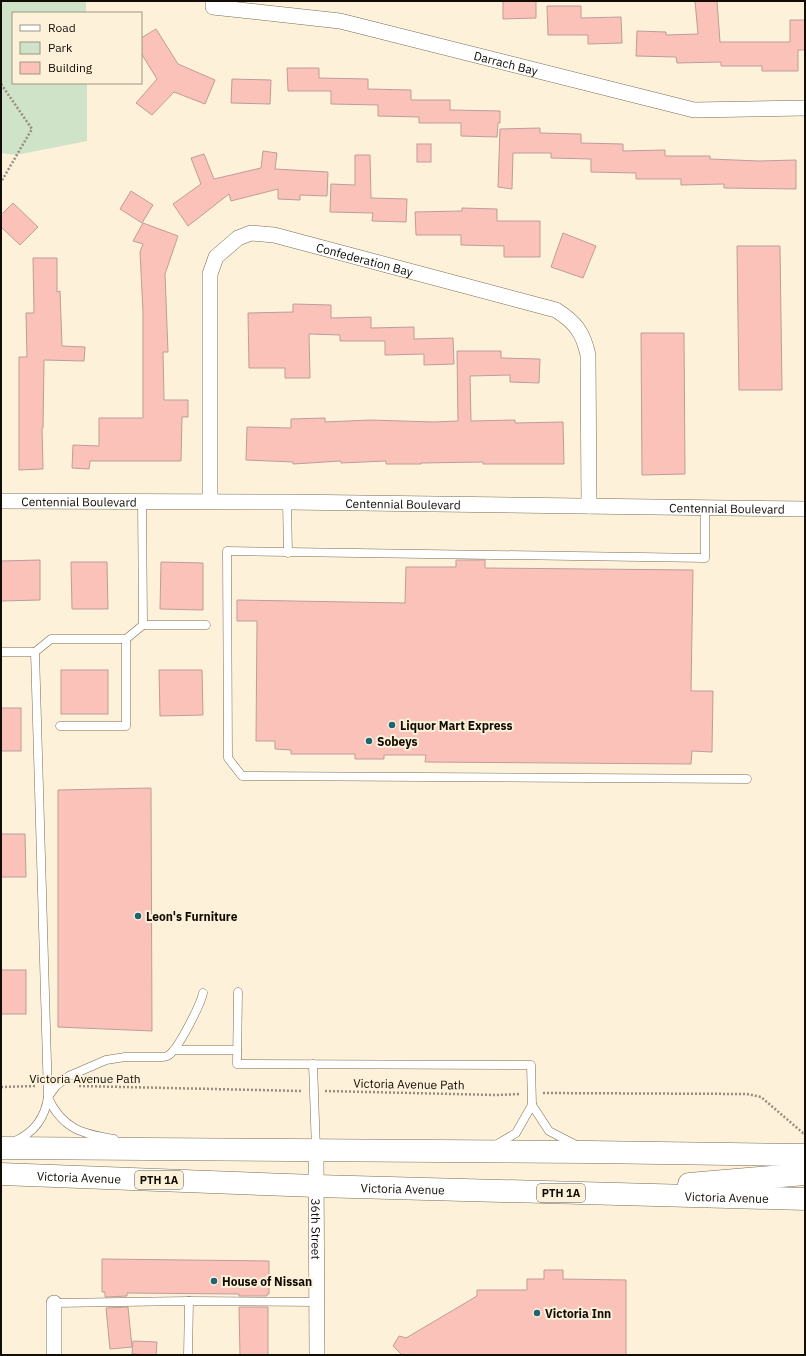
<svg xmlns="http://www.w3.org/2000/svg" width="806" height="1356" font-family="'IBM Plex Sans',sans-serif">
  <rect width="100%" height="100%" fill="#fdf1da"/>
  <polygon fill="#cee3c7" points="1,1 86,1 86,13 13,13 13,83 87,83 87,141 16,155 1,153"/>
  <g fill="#fac2b9" stroke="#bf9d98">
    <polygon points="503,1 536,1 536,18 503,19"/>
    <polygon points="695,1 717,1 720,42 790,42 790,20 805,20 805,50 798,50 798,71 762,71 762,66 721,66 721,62 677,63 676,57 636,56 637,31 666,32 666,35 698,34"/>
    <polygon points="547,6 581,6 581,18 621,17 622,43 588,44 588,35 548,35"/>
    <polygon points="156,29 178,64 215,80 205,104 174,92 152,115 136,103 157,79 141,53 141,38"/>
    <polygon points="287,68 319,68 319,78 368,79 368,89 411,90 411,100 450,100 450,110 500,111 500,123 498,123 497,137 461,136 461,123 419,123 419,117 378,116 378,105 331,104 331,91 288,91"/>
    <polygon points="232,79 271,80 270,104 231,103"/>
    <polygon points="540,128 540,133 581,134 581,143 623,144 623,151 665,150 665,156 710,156 710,159 759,161 796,160 796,189 724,188 724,184 681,185 681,179 636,179 636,173 591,172 591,159 551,158 551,153 513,153 512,189 498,187 500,129"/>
    <rect x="417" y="144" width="14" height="18"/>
    <polygon points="263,151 277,153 275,169 328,172 327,196 300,195 300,200 278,199 278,189 231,201 229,194 188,226 173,204 201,184 191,158 204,154 214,179 261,168"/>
    <polygon points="355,155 370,155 371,198 407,199 406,222 372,221 373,213 330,212 331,184 355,185"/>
    <polygon points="131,191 153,205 142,223 120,209"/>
    <polygon points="13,203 38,227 20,245 1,227 1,215"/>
    <polygon points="462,208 497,209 497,221 540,221 540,257 504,257 504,246 461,245 461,235 416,235 415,212 462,211"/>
    <polygon points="143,223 178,236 165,274 168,352 163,352 164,400 188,400 188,417 182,417 181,461 90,461 89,469 72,468 73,445 99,446 99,418 143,418 143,312 140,252 143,244 133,241"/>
    <polygon points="563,233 596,246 583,278 551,267"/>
    <polygon points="737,246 780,246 782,390 739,390"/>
    <polygon points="33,258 57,258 57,292 60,291 62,346 85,347 84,361 44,360 43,428 42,428 43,469 19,470 19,357 27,357 26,313 34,313"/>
    <polygon points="293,304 331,305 331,318 371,317 371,328 414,327 414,339 453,338 454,364 424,365 424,354 385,355 385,341 340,341 340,335 309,334 310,378 285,378 285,368 249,368 248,313 293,312"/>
    <polygon points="641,333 684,333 685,474 642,475"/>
    <polygon points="457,351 501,351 501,358 540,359 539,383 510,382 510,375 470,376 471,421 515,420 515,423 563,422 564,464 483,464 483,462 421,463 421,464 386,464 386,461 341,463 341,461 293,464 293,462 246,460 247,427 291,428 291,419 325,418 325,422 371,420 434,422 458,421"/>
    <polygon points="40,560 40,600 1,601 1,561"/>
    <polygon points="456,560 485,560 485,568 693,570 691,691 713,691 712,752 692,751 691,764 425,762 426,755 384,755 384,759 355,759 355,754 291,754 291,750 275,749 275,741 256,741 257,621 237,621 237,600 405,603 406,567 456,567"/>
    <polygon points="71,562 107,562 108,609 72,609"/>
    <polygon points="161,562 203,563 203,610 160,609"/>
    <rect x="61" y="670" width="47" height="44"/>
    <polygon points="159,670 202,670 203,715 160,716"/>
    <rect x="1" y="708" width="20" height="43"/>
    <polygon points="151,788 152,1031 58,1027 58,790"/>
    <polygon points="1,834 25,834 26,877 1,877"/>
    <rect x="1" y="970" width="25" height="44"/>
    <polygon points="102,1259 269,1261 269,1294 267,1294 267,1296 239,1296 239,1294 127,1293 127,1296 105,1297 105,1292 102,1292"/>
    <polygon points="544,1270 563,1270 563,1279 626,1280 626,1355 402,1355 393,1346 399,1336 406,1338 477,1296 477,1290 527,1290 527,1279 544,1279"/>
    <polygon points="128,1307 132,1347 110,1349 106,1308"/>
    <polygon points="239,1307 268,1307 268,1355 240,1355"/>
    <polygon points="133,1341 157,1342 156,1355 132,1354"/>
  </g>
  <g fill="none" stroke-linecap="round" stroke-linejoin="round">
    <g stroke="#7a6d53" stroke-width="9">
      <g id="service">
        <polyline points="287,502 288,553"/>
        <polyline points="705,508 705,558 227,551 228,758 242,776 747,779"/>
        <polyline points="143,625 206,625"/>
        <path d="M1,652H35L48,1097C45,1118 33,1133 15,1141"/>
        <polyline points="35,652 51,639 126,639 143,625 142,501"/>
        <polyline points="60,726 126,726 126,639"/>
        <polyline points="238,992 237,1064 531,1065 532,1105 516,1133 494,1146"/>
        <polyline points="174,1050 237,1050"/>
        <polyline points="313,1064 316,1150"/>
        <path d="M48,1097L56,1086L69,1076L106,1060L125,1057H163C164,1057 168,1056 169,1055C178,1049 201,1004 203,993"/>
        <path d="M48,1098C63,1129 82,1134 114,1139"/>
        <polyline points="532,1105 549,1131 578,1146"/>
        <polyline points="54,1303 189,1301 316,1302"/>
        <polyline points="188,1355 189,1301"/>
      </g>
    </g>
    <g stroke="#7a6d53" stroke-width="16">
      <g id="minor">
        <path id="s1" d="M213,1V7L340,21L694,110L805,108"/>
        <path id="s2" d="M1,501L287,502L805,509"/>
        <path id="s3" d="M210,501V274L216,257L238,238L251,233L274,235L556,310C575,322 583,332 588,355L589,506"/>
        <path id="s4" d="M316,1151L317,1355"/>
        <polyline points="54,1303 54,1355"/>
      </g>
    </g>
    <g stroke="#7a6d53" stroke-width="23">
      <g id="primary">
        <polyline points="1,1148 589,1152 805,1155"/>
        <path id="s5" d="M1,1174L316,1186L805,1199"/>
        <polyline points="689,1184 805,1174"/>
      </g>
    </g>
    <g stroke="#968d7d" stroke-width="2.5" stroke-dasharray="2 2" stroke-linecap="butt">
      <polyline points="1,84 32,129 1,182"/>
      <polyline points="79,1086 302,1091"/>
      <polyline points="1,1087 36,1086"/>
      <polyline points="325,1091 496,1095 520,1094"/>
      <polyline points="543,1093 747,1094 761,1097 803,1133 805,1133"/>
    </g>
    <use href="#service" stroke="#fff" stroke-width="8"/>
    <use href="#minor" stroke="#fff" stroke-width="15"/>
    <use href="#primary" stroke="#fff" stroke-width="22"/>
  </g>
  <g fill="#1c6572" stroke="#fdf1da" stroke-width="1.5">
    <circle cx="392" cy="725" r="4"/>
    <circle cx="369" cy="741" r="4"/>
    <circle cx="138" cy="916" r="4"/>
    <circle cx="214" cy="1281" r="4"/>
    <circle cx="537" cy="1313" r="4"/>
  </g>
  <g text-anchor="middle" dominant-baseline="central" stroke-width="4" stroke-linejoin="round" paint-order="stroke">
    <g fill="#fdf1da" stroke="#585144" stroke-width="1">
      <rect x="135" y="1171" width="48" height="18" rx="3"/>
      <rect x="537" y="1184" width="48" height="18" rx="3"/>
    </g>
    <g font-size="11" font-weight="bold" fill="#110c04">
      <text x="159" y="1180">PTH 1A</text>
      <text x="561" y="1193">PTH 1A</text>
    </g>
    <g font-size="12" fill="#110c04" stroke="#fdf1da">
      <text stroke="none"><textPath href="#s1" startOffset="305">Darrach Bay</textPath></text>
      <text stroke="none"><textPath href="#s3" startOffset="405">Confederation Bay</textPath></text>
      <text stroke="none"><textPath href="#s2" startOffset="78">Centennial Boulevard</textPath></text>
      <text stroke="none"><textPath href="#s2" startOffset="402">Centennial Boulevard</textPath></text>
      <text stroke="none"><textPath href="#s2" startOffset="726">Centennial Boulevard</textPath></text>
      <text x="85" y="1078">Victoria Avenue Path</text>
      <text transform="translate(409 1084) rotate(1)">Victoria Avenue Path</text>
      <text stroke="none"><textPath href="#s5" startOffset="78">Victoria Avenue</textPath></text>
      <text stroke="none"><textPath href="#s5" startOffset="402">Victoria Avenue</textPath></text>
      <text stroke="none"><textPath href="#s5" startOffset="726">Victoria Avenue</textPath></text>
      <text stroke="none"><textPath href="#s4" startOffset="78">36th Street</textPath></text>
    </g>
    <g font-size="12" font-weight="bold" fill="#110c04" stroke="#fdf1da" text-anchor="start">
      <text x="400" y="725">Liquor Mart Express</text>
      <text x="377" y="741">Sobeys</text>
      <text x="146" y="916">Leon's Furniture</text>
      <text x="222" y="1281">House of Nissan</text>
      <text x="545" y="1313">Victoria Inn</text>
    </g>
  </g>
  <rect width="806" height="1356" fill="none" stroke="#110c04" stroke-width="4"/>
  <rect x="12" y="12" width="130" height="72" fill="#fdf1da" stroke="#9f9584"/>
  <rect x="20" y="25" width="20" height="6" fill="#ffffff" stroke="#9f9584"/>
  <text x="48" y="32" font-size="12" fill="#110c04">Road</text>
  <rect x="20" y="42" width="20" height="12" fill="#cee3c7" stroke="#9f9584"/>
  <text x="48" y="52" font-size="12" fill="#110c04">Park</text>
  <rect x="20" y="62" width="20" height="12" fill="#fac2b9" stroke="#9f9584"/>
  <text x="48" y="72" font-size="12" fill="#110c04">Building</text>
</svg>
